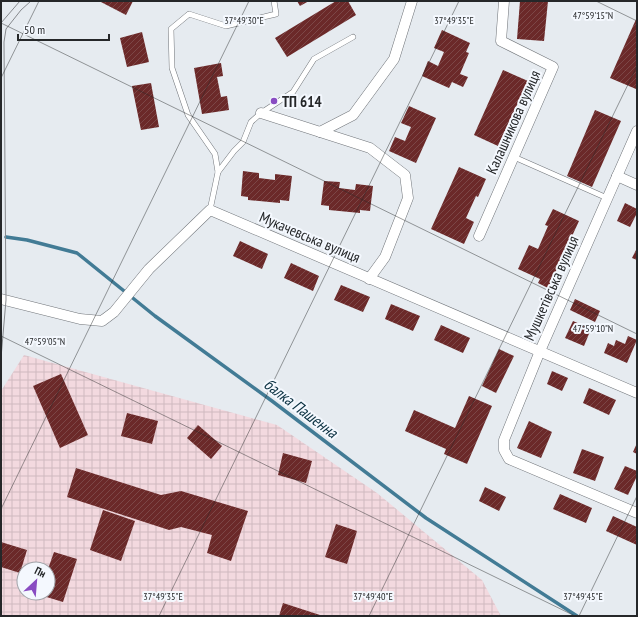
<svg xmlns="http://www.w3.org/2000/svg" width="638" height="617" font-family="'PT Sans Narrow',sans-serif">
  <defs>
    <pattern id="industrial-grid" width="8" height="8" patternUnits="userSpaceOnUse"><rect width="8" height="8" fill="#f3d9df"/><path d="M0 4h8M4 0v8" fill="none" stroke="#d0babf"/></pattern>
    <pattern id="building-hatch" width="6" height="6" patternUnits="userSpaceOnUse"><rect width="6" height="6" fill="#6b2929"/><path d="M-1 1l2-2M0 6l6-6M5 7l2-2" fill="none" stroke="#7c4747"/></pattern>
  </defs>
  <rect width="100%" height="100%" fill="#e6ebf0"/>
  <path fill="url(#industrial-grid)" fill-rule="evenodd" d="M24,355L277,425L377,493L482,580L501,616H1V391ZM24,569H48V593H24Z"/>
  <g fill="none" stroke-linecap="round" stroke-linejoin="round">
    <polyline stroke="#427b95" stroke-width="3.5" points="6,237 27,240 77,253 155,316 272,401 426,518 577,616"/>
  </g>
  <g fill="url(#building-hatch)">
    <polygon points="99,1 133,1 126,15"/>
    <polygon points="297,1 309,1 300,6"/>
    <polygon points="336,1 348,1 356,15 287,57 275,38"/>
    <polygon points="520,1 548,1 544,41 517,39"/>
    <polygon points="637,17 637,88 636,89 610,78"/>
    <polygon points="442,30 470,43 466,52 469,53 460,74 468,77 463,87 452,82 449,88 422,76 428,61 438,66 444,52 434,48"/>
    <polygon points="142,32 149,62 127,67 120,38"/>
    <polygon points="221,63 223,76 217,77 221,97 227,96 229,110 202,114 194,68"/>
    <polygon points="503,70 528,81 498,146 474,135"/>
    <polygon points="151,83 159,127 141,130 132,86"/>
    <polygon points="409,106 436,118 416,163 389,151 395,137 405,141 411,127 401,123"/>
    <polygon points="595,110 621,121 592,187 567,176"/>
    <polygon points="459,167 486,179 478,197 476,196 466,218 474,222 464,244 431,229"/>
    <polygon points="243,171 259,173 259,178 275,180 275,174 292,176 289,201 280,200 280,203 248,200 248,197 241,196"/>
    <polygon points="324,181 340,182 339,188 355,190 356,184 373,186 370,211 360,210 360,213 329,210 329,206 321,205"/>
    <polygon points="625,203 637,209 637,213 630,227 617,221"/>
    <polygon points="553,209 579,221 548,288 538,283 540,279 518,269 529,245 538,249 548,226 545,225"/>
    <polygon points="240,241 268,254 262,269 233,256"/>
    <polygon points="637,248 637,260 632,258"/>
    <polygon points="291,263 319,276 313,291 284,278"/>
    <polygon points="341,285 370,297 363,312 334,300"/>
    <polygon points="575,299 600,311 595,322 570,310"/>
    <polygon points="391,304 420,316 413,331 385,319"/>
    <polygon points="573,321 591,329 584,346 565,338"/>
    <polygon points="441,325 470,338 463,353 434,340"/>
    <polygon points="628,336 637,340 627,363 604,353 608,343 614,346 616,340 625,344"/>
    <polygon points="499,349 514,356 496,393 482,386"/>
    <polygon points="552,371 568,378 562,391 547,384"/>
    <polygon points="61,374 88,435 60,448 33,386"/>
    <polygon points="589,388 616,400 609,415 583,403"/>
    <polygon points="469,396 492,406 467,464 444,454 446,449 405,431 414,410 455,428"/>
    <polygon points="127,413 158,421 152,444 121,436"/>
    <polygon points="529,421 552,432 541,458 517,448"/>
    <polygon points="198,425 222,446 211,459 187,438"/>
    <polygon points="637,443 637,454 633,452"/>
    <polygon points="582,449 604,457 595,481 573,473"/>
    <polygon points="283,453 312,461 306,483 278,475"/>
    <polygon points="625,466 637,471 637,476 628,495 614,489"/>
    <polygon points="76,468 161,495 181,491 248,511 231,561 207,553 212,535 181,527 169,530 67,497"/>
    <polygon points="485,487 506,497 499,511 479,501"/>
    <polygon points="560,494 592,508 586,523 553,509"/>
    <polygon points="103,510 135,521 121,561 90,550"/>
    <polygon points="613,516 637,527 637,545 606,531"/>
    <polygon points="336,524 357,531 347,564 325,557"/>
    <polygon points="1,542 27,550 20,573 1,567"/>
    <polygon points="54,552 77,559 63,602 40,595 40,593 48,593 48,569"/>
    <polygon points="283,603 323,616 279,616"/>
  </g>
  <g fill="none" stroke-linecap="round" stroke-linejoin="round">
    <g stroke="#71757a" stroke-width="6">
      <g id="service">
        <polyline points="514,157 607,198"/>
        <polyline points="218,172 215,154 188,115 172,68 171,29 189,14 226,26 276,14 274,1"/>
        <polyline points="210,210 218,172 234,151 243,142 251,122 261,113 293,92 314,59 353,37"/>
      </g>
    </g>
    <g stroke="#71757a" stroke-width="11">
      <g id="minor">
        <polyline points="261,113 370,148 405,175 408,198 385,257 369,279"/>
        <polyline points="637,131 540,351 504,440 504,450 509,459 637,513"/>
        <polyline points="320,132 353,115 394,59 412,1"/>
        <polyline points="617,176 637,185"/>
        <polyline points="479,236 553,67 501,41 504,1"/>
        <polyline points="1,299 80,319 102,321 114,312 149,269 210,210 637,393"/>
      </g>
    </g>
    <use href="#service" stroke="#fff" stroke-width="5"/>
    <use href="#minor" stroke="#fff" stroke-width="10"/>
    <g stroke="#86898d" stroke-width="1">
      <polyline points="1,23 20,1"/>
      <polyline points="1,358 6,300 4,42 6,29 21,10 31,1"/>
    </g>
  </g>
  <path fill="none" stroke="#252729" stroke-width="1" stroke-opacity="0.45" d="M596,1L637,21M1,23L637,334M1,78L39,1M1,336L575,616M1,509L249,1M159,616L459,1M369,616L637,66M579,616L637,496"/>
  <circle fill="#894cc2" stroke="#f4f8fe" stroke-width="1.5" cx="274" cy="101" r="4"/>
  <g text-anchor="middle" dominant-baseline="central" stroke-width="4" stroke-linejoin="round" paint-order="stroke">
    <g font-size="15" font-weight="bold" fill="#252729" stroke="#f4f8fe" text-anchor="start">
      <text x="282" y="101">ТП 614</text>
    </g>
    <g font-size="15" fill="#252729" stroke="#f4f8fe">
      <text transform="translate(513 122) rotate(-66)">Калашникова вулиця</text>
      <text transform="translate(310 237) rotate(23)">Мукачевська вулиця</text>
      <text transform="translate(551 288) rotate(-66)">Мушкетівська вулиця</text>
    </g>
    <g font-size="16" font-style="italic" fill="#0a3040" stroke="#f4f8fe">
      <text transform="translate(301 408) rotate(37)">балка Пашенна</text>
    </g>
  </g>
  <g font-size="10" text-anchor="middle" fill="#252729" stroke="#f4f8fe" stroke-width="4" stroke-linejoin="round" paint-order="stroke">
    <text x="593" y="19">47°59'15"N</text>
    <text x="244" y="24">37°49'30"E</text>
    <text x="454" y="24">37°49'35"E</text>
    <text x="593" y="332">47°59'10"N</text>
    <text x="45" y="345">47°59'05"N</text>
    <text x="163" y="600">37°49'35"E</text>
    <text x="373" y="600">37°49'40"E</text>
    <text x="583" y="600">37°49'45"E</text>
  </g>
  <rect width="638" height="617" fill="none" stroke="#252729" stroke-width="4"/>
  <g transform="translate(36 581) rotate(26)"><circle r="19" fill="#f4f8fe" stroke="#a1a4a9"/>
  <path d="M0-3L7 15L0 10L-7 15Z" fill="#894cc2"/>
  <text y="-6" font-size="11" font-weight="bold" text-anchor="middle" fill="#252729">Пн</text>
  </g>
  <path d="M18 34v6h91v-6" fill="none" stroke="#252729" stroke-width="2"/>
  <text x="24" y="34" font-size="12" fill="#252729" stroke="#f4f8fe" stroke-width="3" paint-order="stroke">50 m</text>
</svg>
